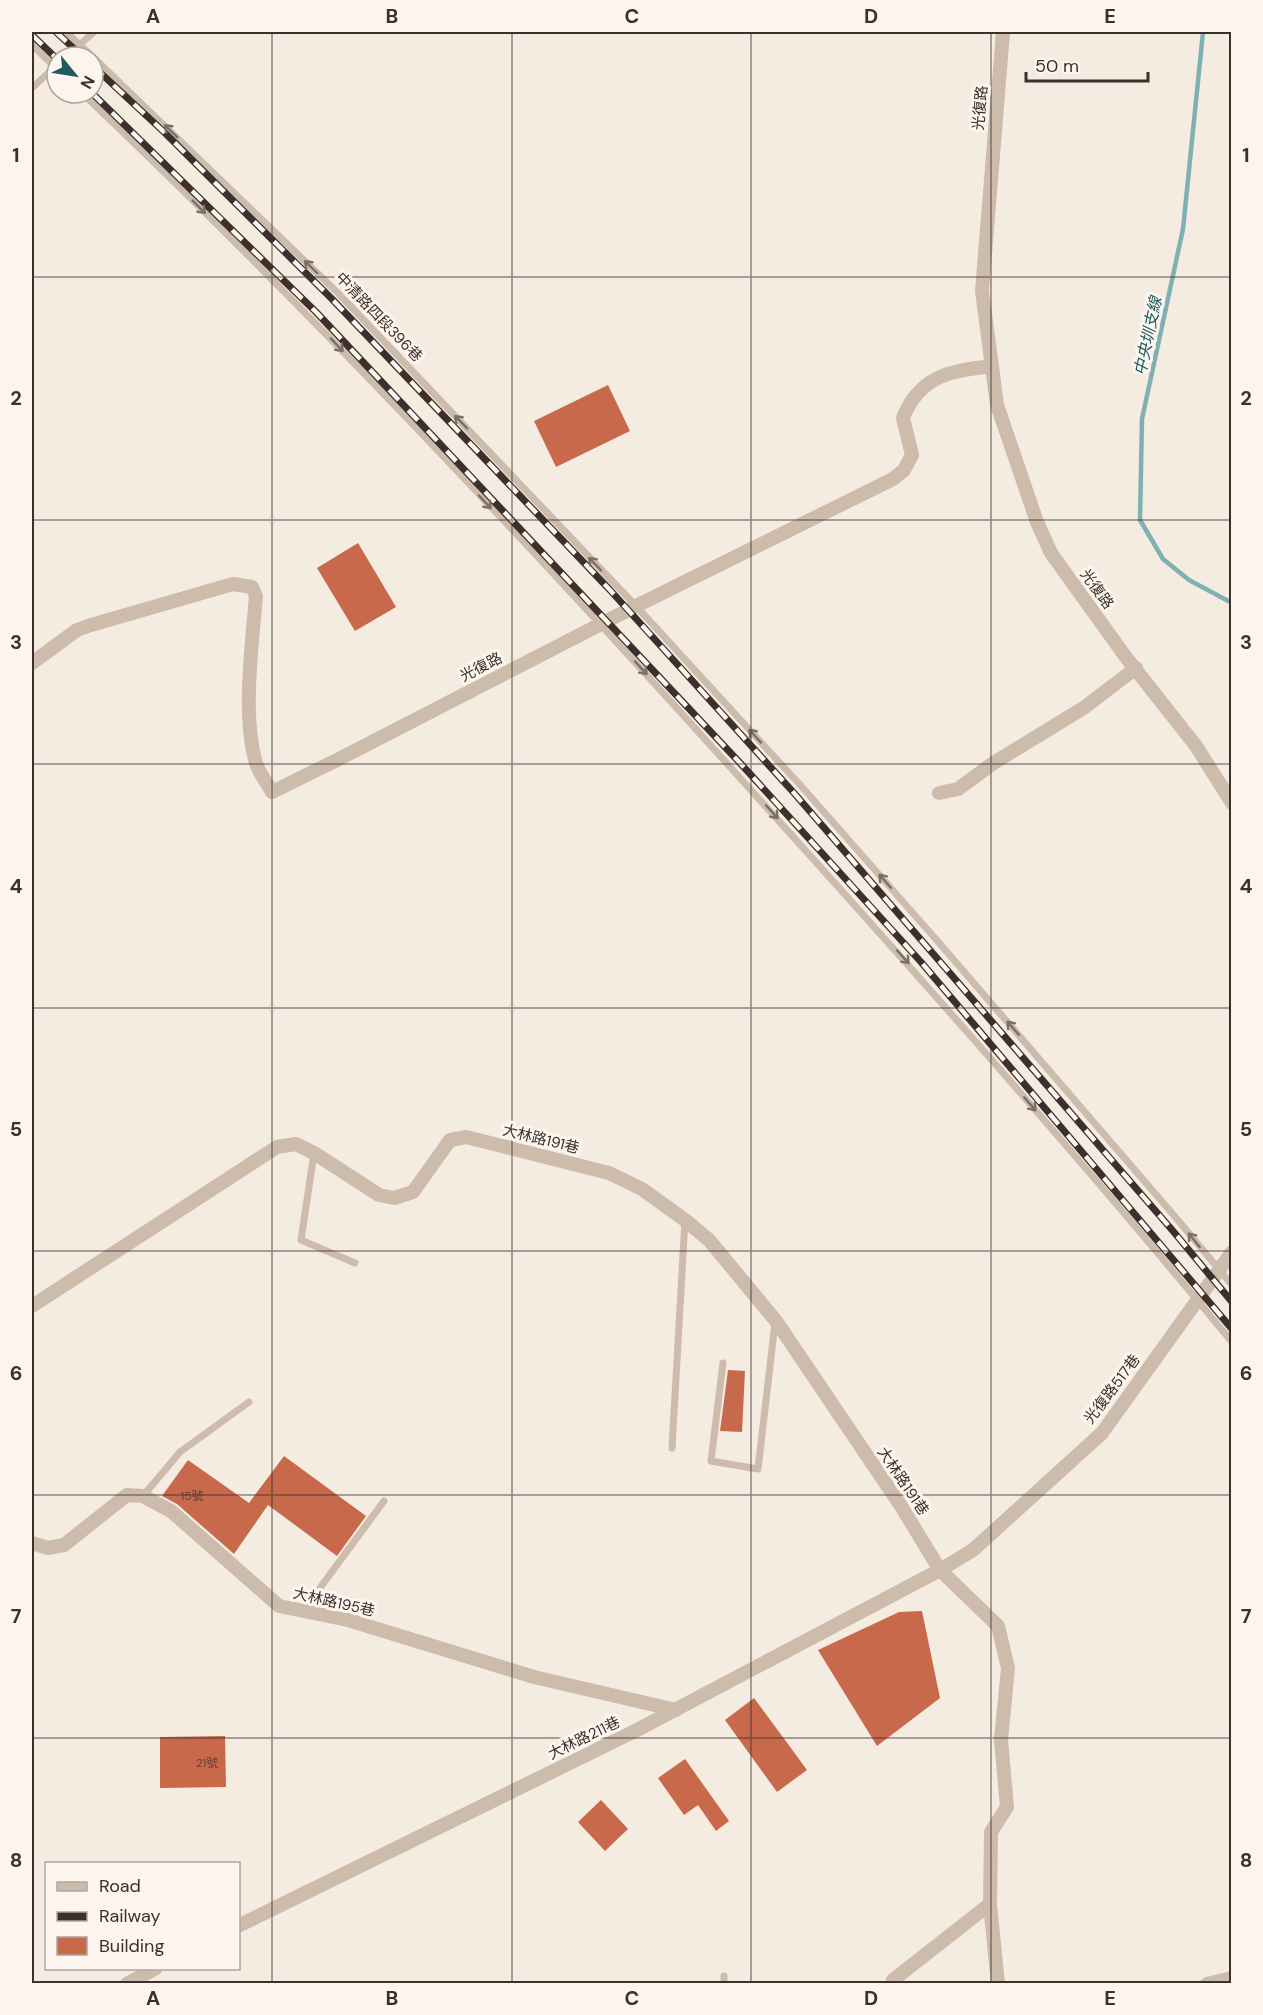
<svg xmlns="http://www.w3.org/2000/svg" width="1263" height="2015" font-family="'DM Sans','Noto Sans TC',sans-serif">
  <rect width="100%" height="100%" fill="#f4ebe1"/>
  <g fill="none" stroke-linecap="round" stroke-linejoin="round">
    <polyline stroke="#7fb0b2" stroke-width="4.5" points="1203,32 1183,229 1142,419 1140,520 1163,559 1189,580 1232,603"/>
  </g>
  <g fill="#c8694b">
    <polygon points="608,385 630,431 556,467 534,421"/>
    <polygon points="358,543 396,607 355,631 317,568"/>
    <polygon points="728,1370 745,1371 742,1432 720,1431"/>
    <polygon points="284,1456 366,1516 337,1556 268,1505 234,1554 177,1504 162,1496 188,1460 249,1503"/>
    <polygon points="922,1611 940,1698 877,1746 818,1650 899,1612"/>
    <polygon points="754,1698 807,1770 777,1792 725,1720"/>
    <polygon points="225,1736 226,1787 160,1788 160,1737"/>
    <polygon points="685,1759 729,1821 716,1831 698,1805 684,1815 658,1778"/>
    <polygon points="601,1800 628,1829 605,1851 578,1822"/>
  </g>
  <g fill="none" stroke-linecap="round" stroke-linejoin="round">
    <g stroke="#cdbbac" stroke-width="7">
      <polyline points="66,32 93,57"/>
      <polyline points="32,45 57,69"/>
      <polyline points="66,57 94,32"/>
      <polyline points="93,57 338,293 636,606 802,787 941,945 1177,1219 1232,1285"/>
      <polyline points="32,88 57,65"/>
      <path d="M82,93C305,305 515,529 721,757C895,949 1067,1142 1232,1342"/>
      <polyline points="314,1153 301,1240 355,1263"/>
      <polyline points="723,1363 711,1461 758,1469 775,1323"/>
      <polyline points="672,1448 685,1220"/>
      <polyline points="143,1496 180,1452 249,1402"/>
      <polyline points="303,1611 384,1501"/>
      <polyline points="724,1984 724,1976"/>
    </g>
    <g stroke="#cdbbac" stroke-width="14">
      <polyline points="1003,32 982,291 997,405 1037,522 1051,553 1125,656 1196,746 1232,803"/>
      <path d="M32,663L77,630L91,625L233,584L252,587L256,596C252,647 242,715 256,763C259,773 267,783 272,792L337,760L636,606L893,479L904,470L912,455L903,418C920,375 951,371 992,366"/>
      <polyline points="939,793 958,789 992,764 1085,707 1136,668"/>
      <polyline points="32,1306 277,1147 296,1144 314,1153 379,1195 394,1198 413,1192 450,1140 466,1137 609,1173 642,1189 685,1220 709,1240 776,1321 901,1506 940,1570 998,1626 1008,1668 1001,1740 1007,1807 991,1832 990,1904 893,1980 894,1984"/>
      <polyline points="32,1543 48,1548 64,1545 127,1495 143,1496 171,1511 279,1606 348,1620 534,1677 676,1710"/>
      <polyline points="990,1904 998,1984"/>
      <polyline points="238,1926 637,1730 940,1570 973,1550 1102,1433 1232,1252"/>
      <polyline points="127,1984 156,1968"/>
      <polyline points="1207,1984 1232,1978"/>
    </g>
    <g stroke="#3b302b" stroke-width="7">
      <g id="rail">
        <polyline points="56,32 83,57"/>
        <polyline points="32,35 57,59"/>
        <polyline points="93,66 164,132 332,299 610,590 794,793 1173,1231 1232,1302"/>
        <polyline points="92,93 316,312 741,764 921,962 1232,1329"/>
      </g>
    </g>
    <use href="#rail" stroke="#fbf5ee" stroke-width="4.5" stroke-dasharray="14" stroke-linecap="butt"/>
  </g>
  <defs><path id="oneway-shaft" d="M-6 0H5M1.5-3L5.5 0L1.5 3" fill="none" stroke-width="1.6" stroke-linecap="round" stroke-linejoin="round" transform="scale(1.5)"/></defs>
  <g stroke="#7d6f65">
    <use href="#oneway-shaft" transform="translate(171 131) rotate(-136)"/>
    <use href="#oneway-shaft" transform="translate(199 207) rotate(45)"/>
    <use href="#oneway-shaft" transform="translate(311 267) rotate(-136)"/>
    <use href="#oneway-shaft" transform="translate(337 345) rotate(47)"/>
    <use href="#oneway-shaft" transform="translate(461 422) rotate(-134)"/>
    <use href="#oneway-shaft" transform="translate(485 502) rotate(47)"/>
    <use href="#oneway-shaft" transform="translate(595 564) rotate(-134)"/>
    <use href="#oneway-shaft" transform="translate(641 668) rotate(48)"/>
    <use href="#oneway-shaft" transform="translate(755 736) rotate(-133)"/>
    <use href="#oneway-shaft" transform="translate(772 812) rotate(48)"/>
    <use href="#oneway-shaft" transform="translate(885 881) rotate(-131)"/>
    <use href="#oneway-shaft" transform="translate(903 957) rotate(48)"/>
    <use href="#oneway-shaft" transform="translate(1013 1028) rotate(-131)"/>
    <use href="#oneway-shaft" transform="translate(1030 1104) rotate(49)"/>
    <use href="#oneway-shaft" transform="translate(1194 1240) rotate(-129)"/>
  </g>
  <path fill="none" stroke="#3b302b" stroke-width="1.5" stroke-opacity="0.55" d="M272,32V1984M512,32V1984M751,32V1984M991,32V1984M32,277H1232M32,520H1232M32,764H1232M32,1008H1232M32,1251H1232M32,1495H1232M32,1738H1232"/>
  <g text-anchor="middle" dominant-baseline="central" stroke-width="6" stroke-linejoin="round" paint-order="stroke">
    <g font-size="12" fill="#5e3e33">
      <text x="192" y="1496">15號</text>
      <text x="207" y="1763">21號</text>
    </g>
    <g font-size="15" fill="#3b302b" stroke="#fbf5ee">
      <text transform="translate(980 108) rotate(-85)">光復路</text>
      <text transform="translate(379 317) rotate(46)">中清路四段396巷</text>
      <text transform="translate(1097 589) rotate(54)">光復路</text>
      <text transform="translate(481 667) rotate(-27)">光復路</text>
      <text transform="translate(541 1139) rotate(14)">大林路191巷</text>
      <text transform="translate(1112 1389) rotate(-53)">光復路517巷</text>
      <text transform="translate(903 1481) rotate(56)">大林路191巷</text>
      <text transform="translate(334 1602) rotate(13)">大林路195巷</text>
      <text transform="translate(584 1738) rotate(-26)">大林路211巷</text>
    </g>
    <g font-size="16" font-style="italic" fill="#1f5a5e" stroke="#fbf5ee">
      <text transform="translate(1148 336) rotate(-78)">中央圳支線</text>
    </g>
  </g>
  <rect width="1263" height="2015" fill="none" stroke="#fbf5ee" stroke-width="66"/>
  <rect x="45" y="1862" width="195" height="108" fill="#fbf5ee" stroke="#aea6a0" stroke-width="1.5"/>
  <rect x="57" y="1882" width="30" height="9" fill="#cdbbac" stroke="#aea6a0" stroke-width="1.5"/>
  <text x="99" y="1892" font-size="18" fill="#3b302b">Road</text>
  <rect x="57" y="1912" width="30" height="9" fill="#3b302b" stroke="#aea6a0" stroke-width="1.5"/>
  <text x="99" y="1922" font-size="18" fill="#3b302b">Railway</text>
  <rect x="57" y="1937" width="30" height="18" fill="#c8694b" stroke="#aea6a0" stroke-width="1.5"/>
  <text x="99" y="1952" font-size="18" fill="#3b302b">Building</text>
  <g transform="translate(75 75) rotate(120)"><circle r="28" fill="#fbf5ee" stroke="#aea6a0" stroke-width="1.5"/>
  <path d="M0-4.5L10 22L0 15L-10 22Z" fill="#1f5a5e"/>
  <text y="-9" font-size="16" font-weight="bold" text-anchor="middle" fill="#3b302b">N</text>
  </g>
  <path d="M1026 72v9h122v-9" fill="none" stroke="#3b302b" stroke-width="3"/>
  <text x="1035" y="72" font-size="18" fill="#3b302b" stroke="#fbf5ee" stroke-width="4.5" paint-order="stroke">50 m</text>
  <rect x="33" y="33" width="1197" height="1949" fill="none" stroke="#3b302b" stroke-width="2"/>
  <g font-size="20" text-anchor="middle" font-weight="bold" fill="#3b302b">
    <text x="153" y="23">A</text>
    <text x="392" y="23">B</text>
    <text x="632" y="23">C</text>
    <text x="871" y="23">D</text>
    <text x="1110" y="23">E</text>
    <text x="16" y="162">1</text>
    <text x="1246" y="162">1</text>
    <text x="16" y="405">2</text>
    <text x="1246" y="405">2</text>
    <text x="16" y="649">3</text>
    <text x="1246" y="649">3</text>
    <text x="16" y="893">4</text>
    <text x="1246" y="893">4</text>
    <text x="16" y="1136">5</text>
    <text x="1246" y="1136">5</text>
    <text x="16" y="1380">6</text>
    <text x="1246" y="1380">6</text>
    <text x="16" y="1623">7</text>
    <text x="1246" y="1623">7</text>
    <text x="16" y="1867">8</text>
    <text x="1246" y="1867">8</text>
    <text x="153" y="2005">A</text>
    <text x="392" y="2005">B</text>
    <text x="632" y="2005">C</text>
    <text x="871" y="2005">D</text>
    <text x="1110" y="2005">E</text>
  </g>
</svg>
